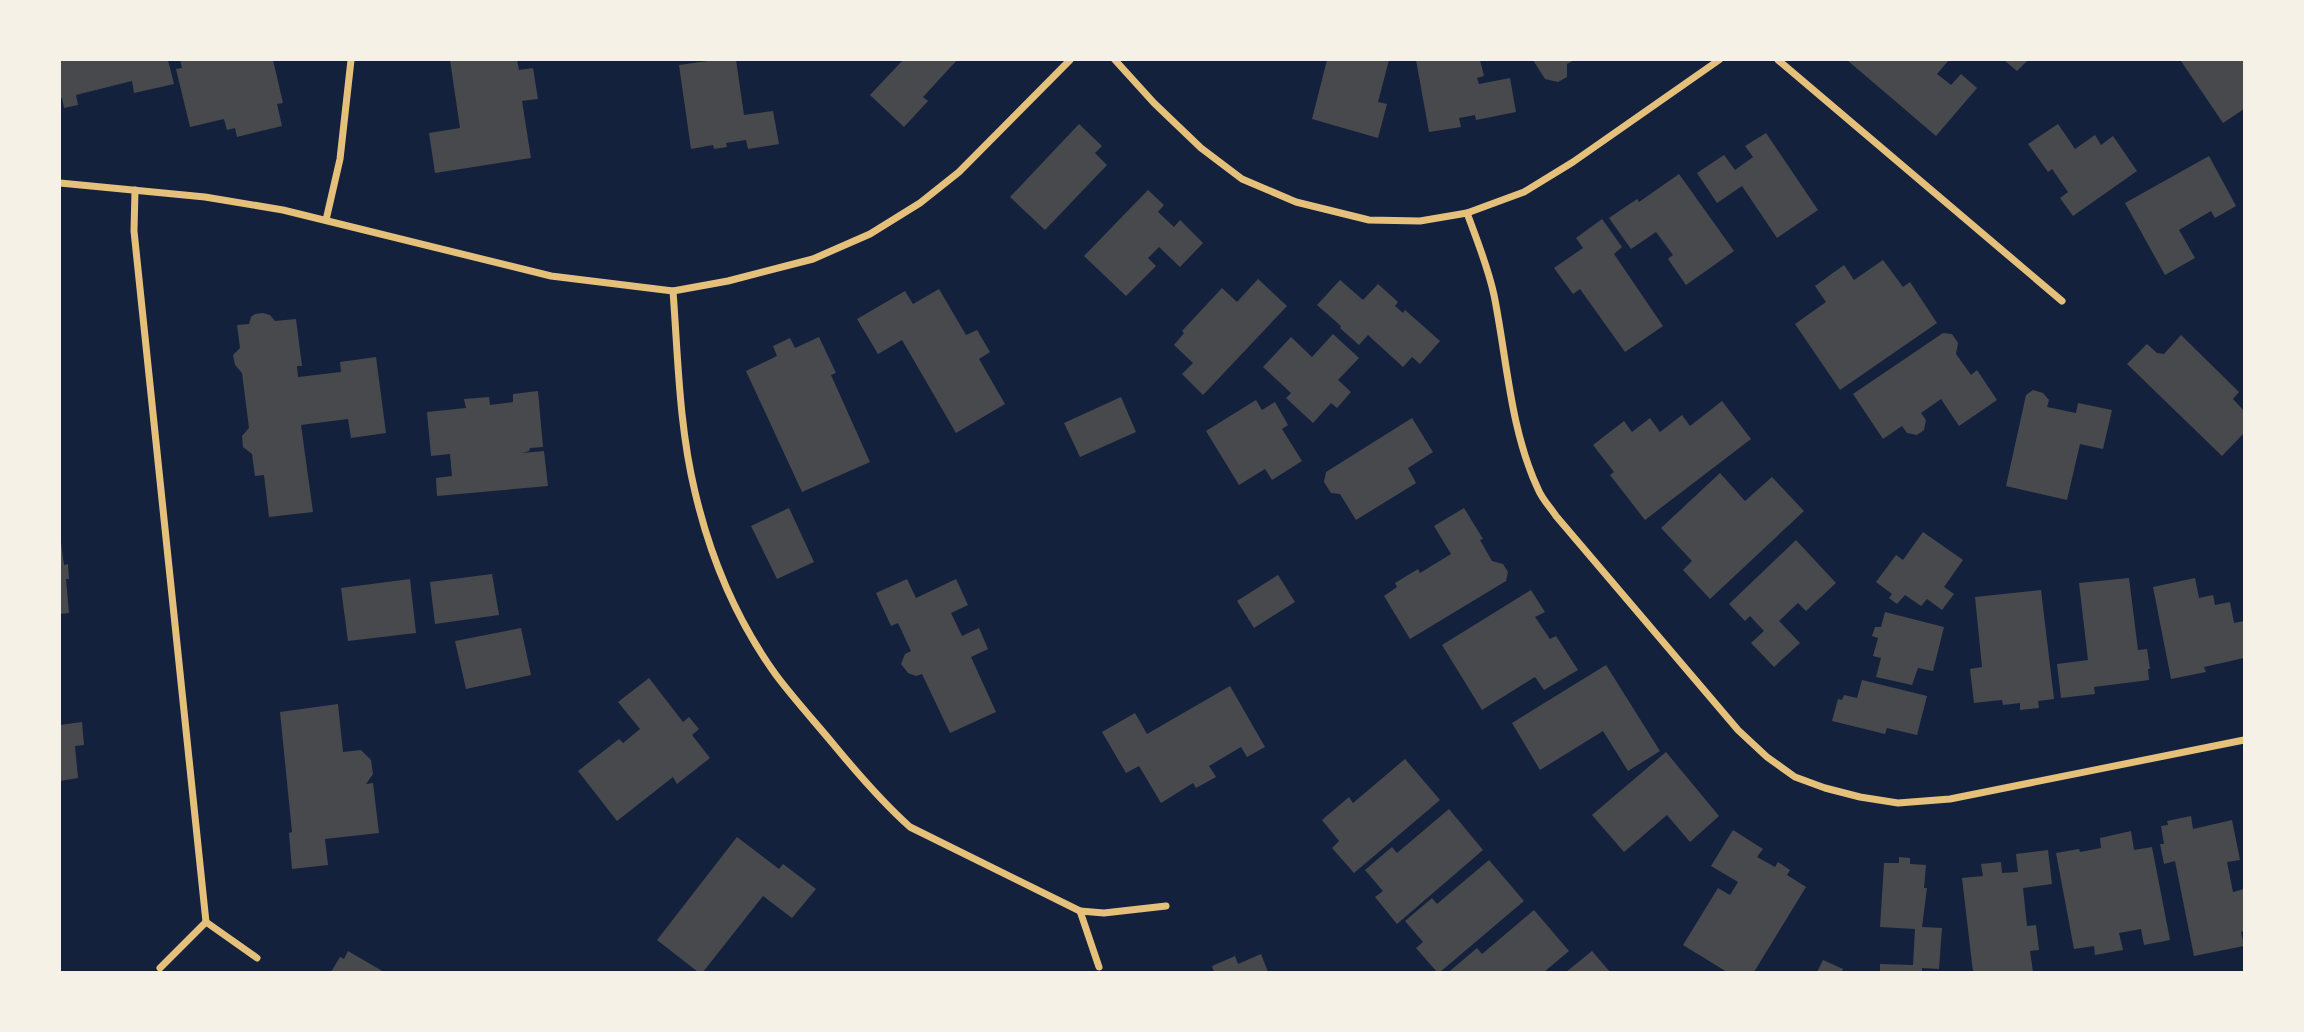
<svg xmlns="http://www.w3.org/2000/svg" width="2304" height="1032" font-family="Inter,sans-serif">
  <rect width="100%" height="100%" fill="#14213d"/>
  <g fill="#48494c">
    <polygon points="60,60 168,60 174,84 134,93 132,81 76,95 78,105 64,108 62,98 60,99"/>
    <polygon points="180,60 273,60 283,103 277,104 282,126 237,137 235,128 227,130 224,119 190,127 176,69 182,68"/>
    <polygon points="450,60 517,60 519,70 533,68 538,99 522,101 531,158 435,173 429,133 460,128"/>
    <polygon points="715,60 736,60 744,115 773,111 779,144 748,149 746,140 726,143 727,147 714,149 713,145 691,149 679,65"/>
    <polygon points="903,60 957,60 923,97 928,101 904,127 870,95"/>
    <polygon points="1327,60 1389,60 1378,102 1387,104 1378,138 1312,119"/>
    <polygon points="1416,60 1480,60 1484,76 1477,78 1479,84 1510,78 1516,112 1476,120 1475,115 1459,118 1461,127 1429,132"/>
    <polygon points="1533,60 1574,60 1567,64 1567,77 1558,82 1545,79"/>
    <polygon points="1847,60 1946,60 1948,61 1937,74 1951,85 1961,74 1977,88 1936,136"/>
    <polygon points="2004,60 2028,60 2017,71"/>
    <polygon points="2183,60 2244,60 2244,109 2223,123 2181,61"/>
    <polygon points="1079,124 1102,146 1095,153 1107,165 1045,230 1010,197"/>
    <polygon points="2058,124 2075,149 2095,135 2101,145 2113,136 2137,171 2073,216 2060,198 2068,192 2052,169 2048,172 2028,144"/>
    <polygon points="1766,133 1818,210 1777,238 1742,186 1717,203 1697,173 1724,155 1735,170 1753,157 1745,146"/>
    <polygon points="2209,156 2236,206 2215,218 2211,211 2179,230 2195,258 2165,275 2125,203"/>
    <polygon points="1679,174 1734,251 1686,285 1668,259 1673,255 1656,232 1631,249 1609,218 1637,199 1639,202"/>
    <polygon points="1148,190 1164,205 1158,212 1174,227 1180,220 1203,243 1180,267 1159,247 1148,258 1156,266 1126,296 1084,256"/>
    <polygon points="1602,219 1622,247 1614,254 1663,326 1625,352 1580,289 1573,294 1554,268 1583,248 1576,238"/>
    <polygon points="1883,260 1903,287 1910,282 1937,323 1840,390 1795,324 1826,302 1815,286 1844,265 1854,280"/>
    <polygon points="1258,279 1287,306 1203,395 1182,374 1193,363 1174,345 1184,333 1182,331 1222,288 1237,302"/>
    <polygon points="1340,280 1363,300 1378,284 1398,302 1395,306 1403,313 1405,310 1440,341 1420,364 1412,357 1403,367 1368,335 1359,345 1340,328 1341,326 1317,305"/>
    <polygon points="939,289 966,335 977,330 990,352 979,359 1005,404 956,433 902,340 878,354 857,319 905,291 913,304"/>
    <polygon points="263,313 270,315 275,321 296,319 302,366 297,366 298,377 341,372 340,362 376,357 386,433 351,438 348,419 301,425 313,512 269,517 264,475 255,476 252,454 243,447 242,436 249,428 242,373 235,365 233,355 240,348 237,325 249,324 251,317 255,314"/>
    <polygon points="1943,333 1952,334 1958,343 1956,354 1971,375 1977,370 1997,400 1959,426 1941,399 1921,413 1926,420 1924,430 1917,435 1907,433 1902,426 1883,439 1853,394"/>
    <polygon points="1333,334 1359,358 1338,380 1351,392 1337,408 1331,403 1313,423 1286,398 1291,393 1263,367 1291,337 1312,357"/>
    <polygon points="2181,335 2239,392 2233,399 2244,411 2244,433 2222,456 2127,364 2147,344 2157,353 2164,354"/>
    <polygon points="819,337 836,373 831,375 870,462 802,492 746,371 777,356 773,346 790,338 795,348"/>
    <polygon points="2033,390 2043,393 2049,400 2047,407 2076,413 2078,403 2112,410 2103,449 2080,444 2067,500 2006,486 2026,395"/>
    <polygon points="538,391 543,447 530,448 529,451 522,453 544,451 548,486 437,496 436,478 452,476 450,454 431,456 427,412 466,408 464,399 489,397 490,405 513,402 513,394"/>
    <polygon points="1121,397 1136,432 1080,457 1064,423"/>
    <polygon points="1256,400 1262,410 1275,402 1288,425 1282,429 1302,461 1272,480 1265,469 1239,485 1206,431"/>
    <polygon points="1722,401 1751,439 1645,520 1610,475 1614,472 1593,445 1624,421 1632,432 1650,418 1660,432 1682,415 1690,426"/>
    <polygon points="1412,418 1433,452 1408,468 1416,483 1356,520 1340,494 1331,493 1324,482 1326,472"/>
    <polygon points="1720,473 1745,501 1772,477 1804,511 1710,599 1683,570 1692,561 1661,528"/>
    <polygon points="789,508 814,562 777,579 751,526"/>
    <polygon points="1464,508 1483,539 1480,540 1492,561 1503,564 1508,572 1506,581 1410,639 1384,596 1397,587 1395,583 1418,569 1420,573 1451,554 1434,526"/>
    <polygon points="1923,532 1963,560 1944,587 1954,594 1942,610 1927,599 1921,606 1905,595 1897,604 1889,598 1892,594 1876,582 1896,555 1903,560"/>
    <polygon points="1796,540 1836,583 1806,611 1798,603 1779,621 1800,643 1774,667 1751,643 1764,631 1750,616 1745,621 1729,604"/>
    <polygon points="60,542 61,542 64,565 68,564 69,579 66,579 69,613 60,614"/>
    <polygon points="492,574 499,615 435,624 430,582"/>
    <polygon points="1278,575 1295,602 1254,628 1237,601"/>
    <polygon points="2129,578 2138,650 2147,649 2150,669 2148,669 2149,680 2094,687 2095,694 2061,698 2057,664 2088,660 2079,583"/>
    <polygon points="2195,578 2199,598 2213,595 2215,605 2230,602 2234,623 2244,621 2244,658 2204,667 2206,672 2171,679 2153,587"/>
    <polygon points="410,579 416,633 348,641 341,588"/>
    <polygon points="907,579 916,598 956,579 968,605 951,613 962,636 979,628 988,649 971,657 996,712 950,733 922,674 916,676 908,673 901,664 905,654 911,651 898,623 891,626 876,593"/>
    <polygon points="1531,590 1545,612 1535,617 1550,639 1556,636 1578,670 1544,690 1535,677 1482,710 1442,645"/>
    <polygon points="2041,590 2054,699 2038,701 2039,708 2020,710 2020,703 2003,705 2002,700 1974,703 1970,669 1982,667 1975,597"/>
    <polygon points="1885,612 1944,627 1933,671 1918,668 1912,685 1876,677 1881,658 1873,656 1878,638 1872,636 1875,627 1881,627"/>
    <polygon points="521,628 531,675 466,689 455,641"/>
    <polygon points="1606,665 1660,751 1628,771 1603,731 1540,770 1512,723"/>
    <polygon points="649,678 683,722 689,717 699,729 692,735 710,758 677,784 673,777 617,821 578,771 619,739 623,743 640,729 618,702"/>
    <polygon points="1862,680 1927,696 1917,735 1887,728 1885,734 1832,721 1838,699 1842,700 1844,695 1857,698"/>
    <polygon points="1230,686 1265,747 1247,757 1241,747 1209,766 1216,777 1196,788 1193,783 1161,803 1139,766 1126,773 1102,732 1135,713 1147,734"/>
    <polygon points="338,704 343,752 361,750 371,760 373,774 366,784 373,783 379,833 325,839 328,865 292,869 289,833 292,832 280,712"/>
    <polygon points="82,722 84,745 75,746 78,778 60,781 60,725"/>
    <polygon points="1666,752 1719,816 1690,842 1667,815 1624,852 1592,815"/>
    <polygon points="1405,759 1440,800 1354,873 1332,848 1339,841 1322,820 1349,797 1353,803"/>
    <polygon points="1449,809 1483,850 1397,924 1375,897 1383,891 1365,870 1392,847 1397,853"/>
    <polygon points="2191,816 2193,829 2232,820 2240,860 2227,862 2233,892 2244,889 2244,931 2241,932 2244,946 2194,956 2175,861 2164,864 2160,844 2164,844 2161,826 2168,825 2167,821"/>
    <polygon points="1733,830 1763,849 1757,857 1775,867 1778,862 1790,870 1787,875 1806,887 1754,972 1727,972 1683,945 1718,888 1730,895 1738,882 1711,866"/>
    <polygon points="2131,831 2134,850 2152,847 2170,940 2144,945 2141,929 2119,933 2123,950 2095,955 2094,946 2074,949 2056,853 2079,849 2080,852 2101,848 2100,838"/>
    <polygon points="737,837 779,869 783,864 816,889 792,918 763,896 703,972 698,972 657,940"/>
    <polygon points="2048,850 2052,884 2023,888 2027,926 2036,925 2039,950 2030,951 2033,972 1973,972 1962,878 1983,876 1981,864 2001,862 2002,873 2018,872 2016,854"/>
    <polygon points="1899,857 1910,858 1910,864 1926,865 1924,888 1927,888 1922,927 1942,928 1939,969 1922,968 1922,972 1880,972 1880,964 1913,965 1915,929 1880,927 1884,863 1899,863"/>
    <polygon points="1489,860 1524,901 1440,972 1437,972 1416,948 1423,942 1405,921 1432,898 1437,904"/>
    <polygon points="1534,910 1569,951 1544,972 1452,972 1450,971 1477,948 1482,954"/>
    <polygon points="348,951 384,972 331,972 340,957 344,959"/>
    <polygon points="1592,951 1610,972 1566,972"/>
    <polygon points="1261,954 1268,972 1214,972 1212,966 1235,956 1238,964"/>
    <polygon points="1823,960 1843,969 1842,972 1817,972"/>
  </g>
  <g fill="none" stroke-linecap="round" stroke-linejoin="round">
    <g stroke="#e5c07b" stroke-width="7">
      <polyline points="1115,60 1154,103 1201,148 1242,179 1296,202 1369,220 1420,221 1467,213 1524,192 1573,162 1719,60"/>
      <polyline points="1778,60 2062,301"/>
      <polyline points="60,183 205,197 283,210 551,276 673,291 728,281 813,259 870,234 920,203 959,172 1070,60"/>
      <polyline points="135,190 134,231 206,922"/>
      <path d="M1467,213C1477,240 1488,267 1494,295C1507,359 1510,429 1538,489C1542,499 1550,507 1556,516L1738,730L1767,757L1795,777L1825,788L1860,797L1898,803L1950,799L2244,740"/>
      <polyline points="326,220 340,159 351,60"/>
      <path d="M673,291C678,357 679,426 695,492C710,556 737,621 776,675C794,699 815,722 834,745C858,774 882,802 910,827L1080,911"/>
      <polyline points="1099,967 1080,911 1104,913 1166,906"/>
      <polyline points="160,968 206,922 257,958"/>
    </g>
  </g>
  <rect width="2304" height="1032" fill="none" stroke="#f6f1e7" stroke-width="122"/>
</svg>
